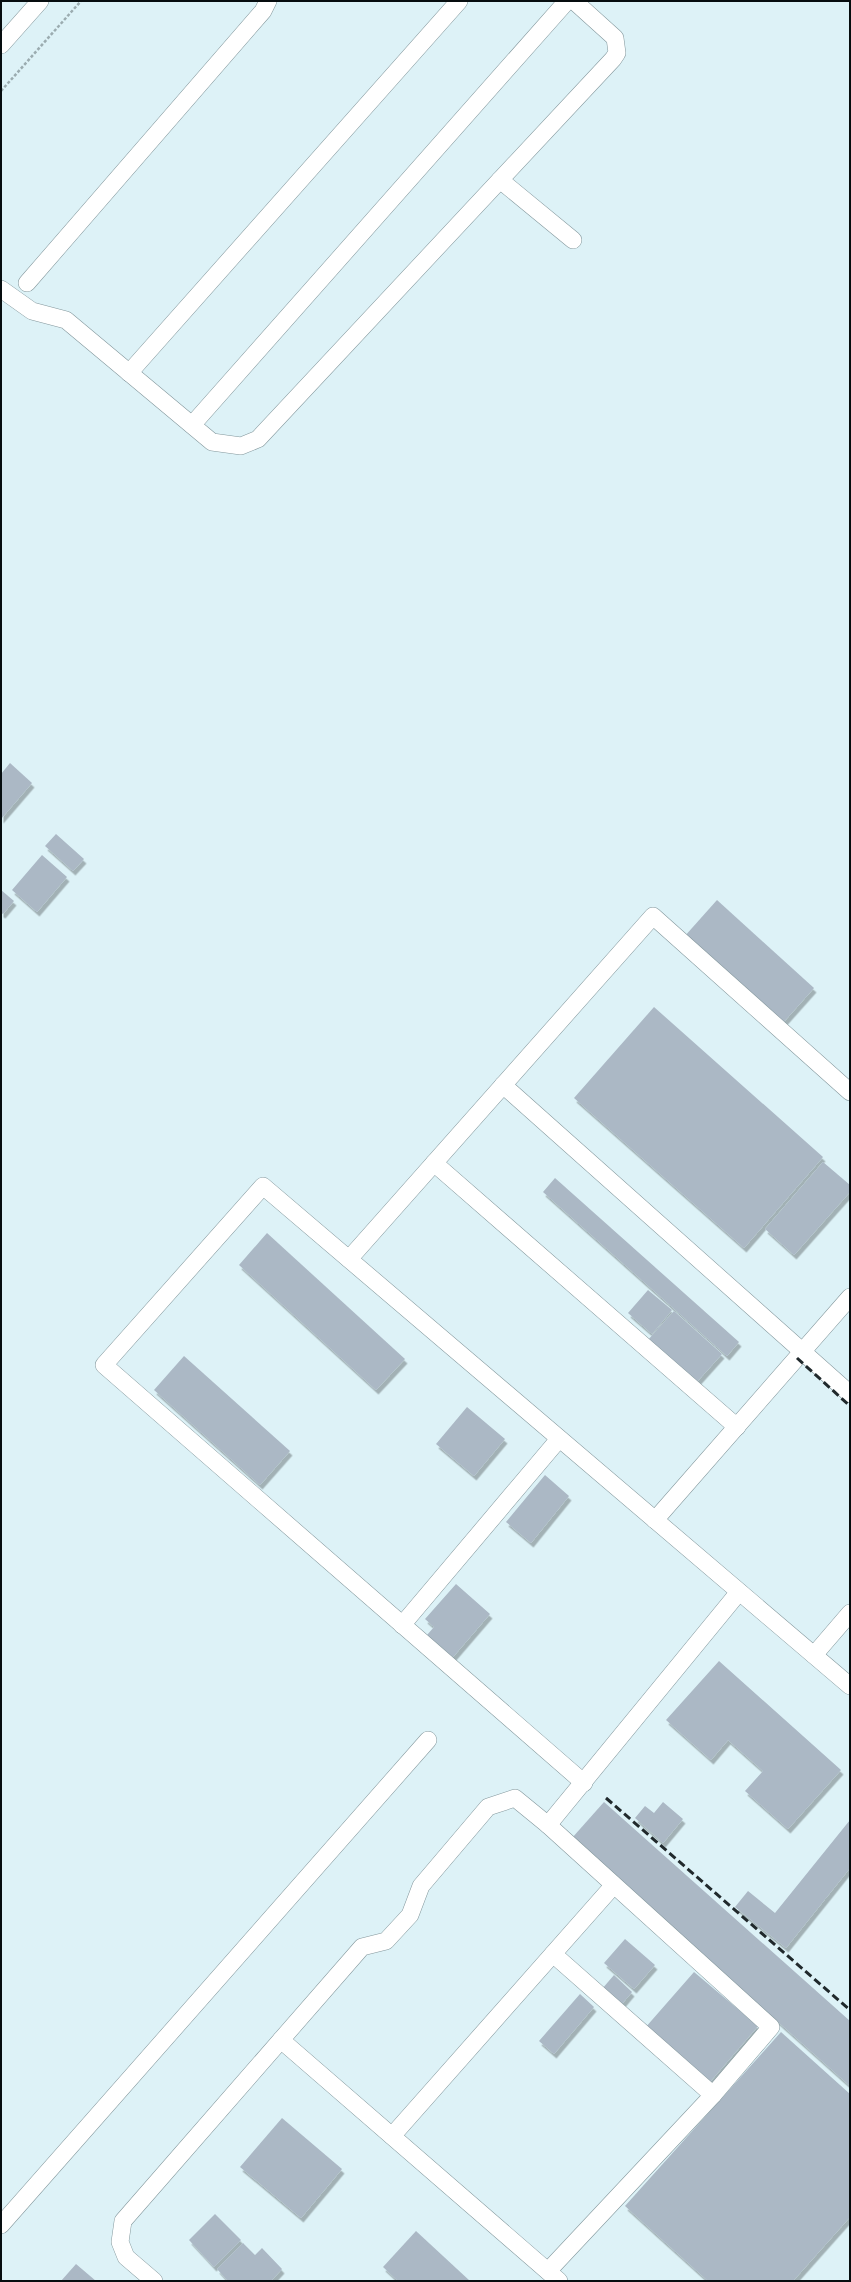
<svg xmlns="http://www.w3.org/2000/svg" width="851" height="2282" font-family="'Titillium Web',sans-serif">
  <defs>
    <filter id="shadow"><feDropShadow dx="2.5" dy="4.5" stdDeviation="0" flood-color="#0004"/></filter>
  </defs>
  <rect width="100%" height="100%" fill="#ddf2f7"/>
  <g fill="#abb8c5" filter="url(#shadow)">
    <polygon points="10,763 32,783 1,819 1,774"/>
    <polygon points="56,834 84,859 73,871 45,846"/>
    <polygon points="42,855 67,877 37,912 12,890"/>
    <polygon points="1,890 14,901 3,914 1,913"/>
    <polygon points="717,900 814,988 781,1025 684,937"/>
    <polygon points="654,1007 823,1157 744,1248 574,1098"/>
    <polygon points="823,1162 850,1185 850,1192 794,1255 765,1229"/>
    <polygon points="555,1178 739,1342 727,1356 543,1192"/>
    <polygon points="267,1233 405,1359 376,1390 239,1265"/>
    <polygon points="648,1290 672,1310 652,1334 628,1313"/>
    <polygon points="674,1311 722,1354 695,1384 647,1341"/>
    <polygon points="184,1356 290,1451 260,1485 154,1390"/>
    <polygon points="467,1407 505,1439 474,1476 436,1444"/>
    <polygon points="545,1475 569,1496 531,1543 506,1522"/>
    <polygon points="456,1584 490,1614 453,1657 427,1635 434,1627 425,1619"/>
    <polygon points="719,1661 841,1770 788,1829 745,1791 763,1771 728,1740 711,1760 666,1720"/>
    <polygon points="604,1802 850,2021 850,2086 572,1838"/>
    <polygon points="663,1802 683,1819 663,1843 635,1818 645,1806 654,1813"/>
    <polygon points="850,1820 850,1868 786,1948 735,1907 748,1891 775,1913"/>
    <polygon points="625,1939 655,1965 634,1989 604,1963"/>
    <polygon points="694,1972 758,2026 709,2083 645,2028"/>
    <polygon points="614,1975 632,1992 621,2005 602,1989"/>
    <polygon points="580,1994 594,2007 554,2054 539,2041"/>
    <polygon points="781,2032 850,2094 850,2217 793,2281 708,2281 625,2206"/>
    <polygon points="282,2118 342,2169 301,2218 240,2167"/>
    <polygon points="215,2214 241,2240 214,2267 189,2240"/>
    <polygon points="416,2231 470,2281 398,2281 383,2267"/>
    <polygon points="243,2243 255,2255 262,2248 282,2269 271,2281 228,2281 217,2269"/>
    <polygon points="76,2264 96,2281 61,2281"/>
  </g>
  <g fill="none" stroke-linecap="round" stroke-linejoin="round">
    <g stroke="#83979c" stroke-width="18">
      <g id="minor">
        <polyline points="1,45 40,1"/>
        <polyline points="500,180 573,240"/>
        <polyline points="27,283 263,11 268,1"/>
        <polyline points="1,289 32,311 66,320 212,442 241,446 258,439 613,59 617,53 615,38 574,1"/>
        <polyline points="129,373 459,1"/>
        <polyline points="192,425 567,1"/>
        <polyline points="503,1085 850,1394"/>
        <polyline points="434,1163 737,1427"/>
        <polyline points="349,1259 653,916 850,1092"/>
        <polyline points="655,1520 850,1297"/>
        <polyline points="402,1625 559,1439"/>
        <polyline points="814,1655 850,1613"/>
        <polyline points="584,1783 104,1365 263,1186 850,1686"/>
        <polyline points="548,1825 771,2027 713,2095 548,2271"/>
        <polyline points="553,1954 713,2095"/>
        <polyline points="281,2040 559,2281"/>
        <polyline points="392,2136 613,1886"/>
        <polyline points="1,2225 428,1740"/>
        <polyline points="154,2281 126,2257 120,2242 123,2221 362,1947 386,1941 410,1915 421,1886 488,1807 515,1798 548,1825 739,1592"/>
      </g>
    </g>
    <polyline stroke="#9bacb0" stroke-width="2.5" stroke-dasharray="3 2" stroke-linecap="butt" points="1,91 81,1"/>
    <use href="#minor" stroke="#fff" stroke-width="17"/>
    <g stroke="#20292c" stroke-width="3" stroke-dasharray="8 4" stroke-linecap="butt">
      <polyline points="797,1358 850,1406"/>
      <polyline points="606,1798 850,2010"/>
    </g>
  </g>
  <rect width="851" height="2282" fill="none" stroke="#060d0f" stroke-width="4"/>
</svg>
